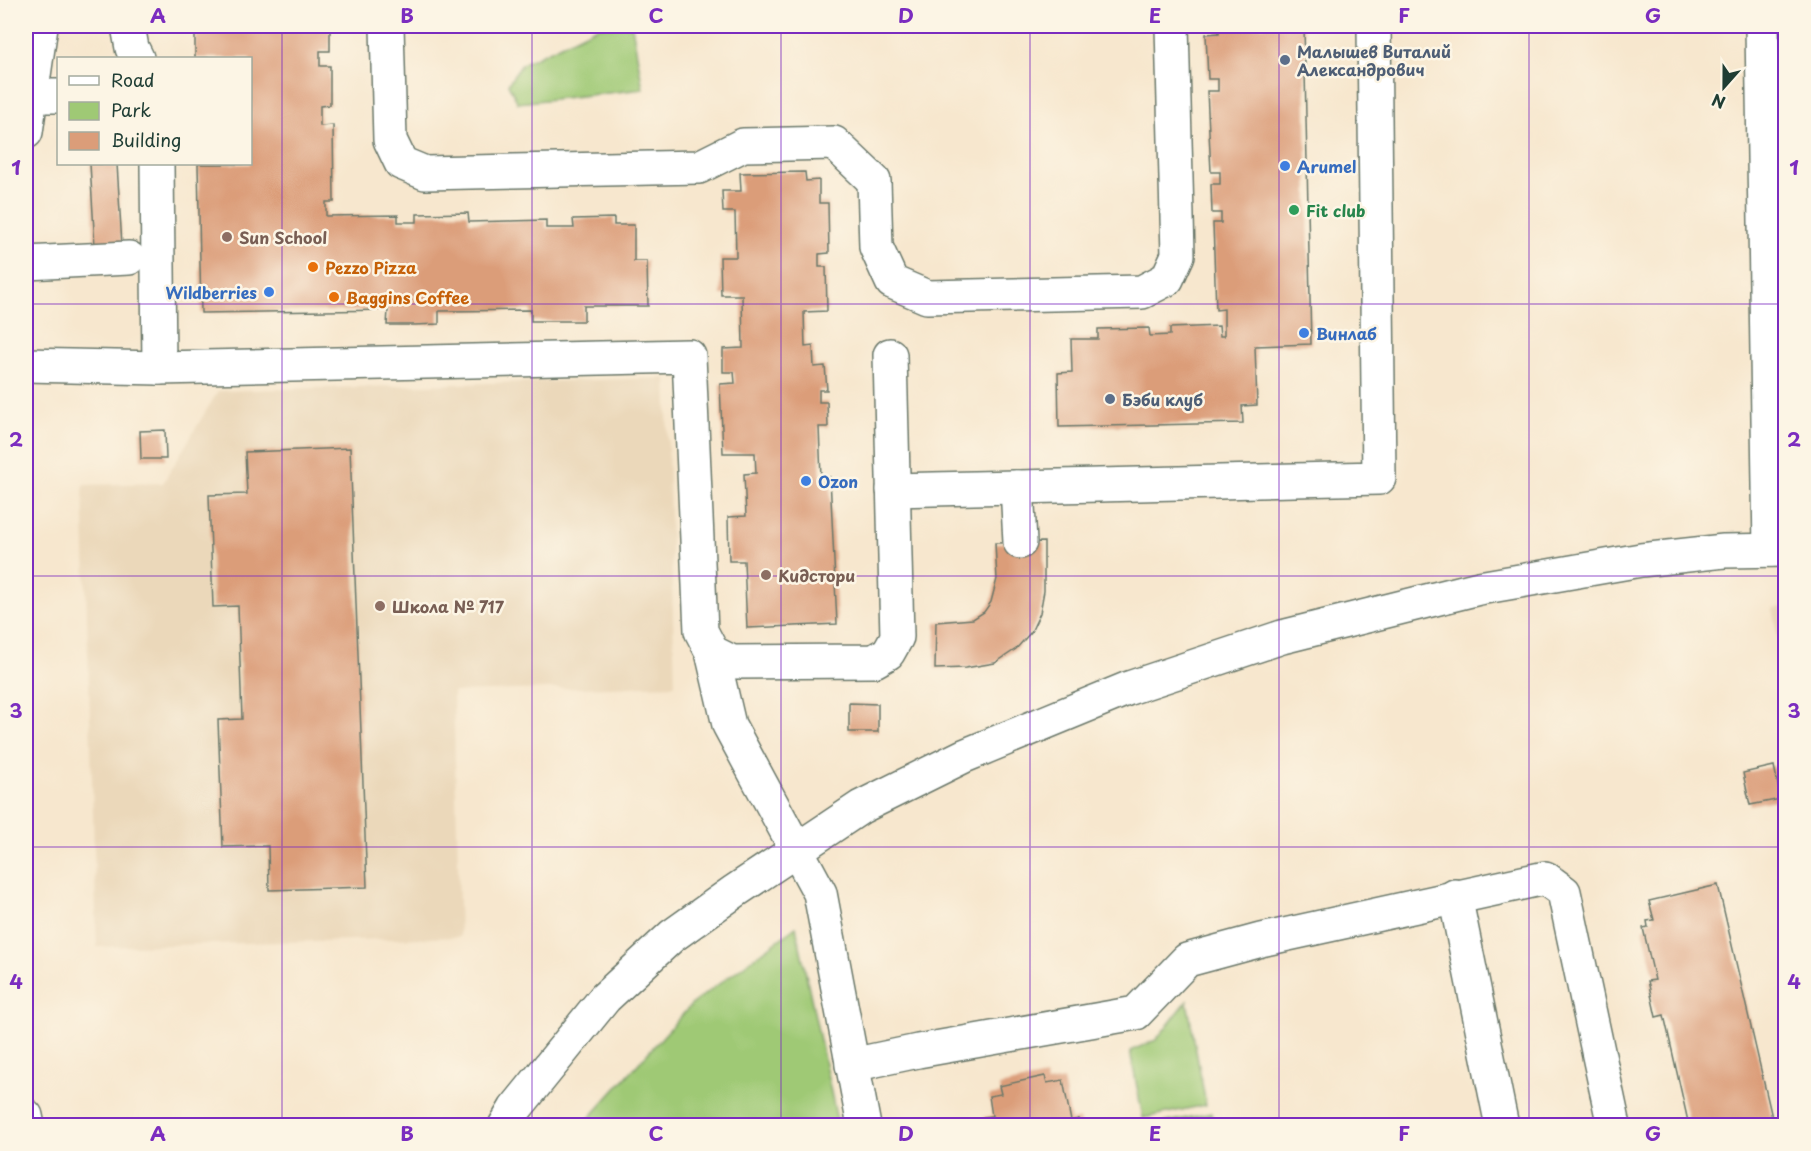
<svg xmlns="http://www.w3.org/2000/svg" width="1811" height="1151" font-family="'Playpen Sans',sans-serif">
  <rect width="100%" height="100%" fill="#fcf5e5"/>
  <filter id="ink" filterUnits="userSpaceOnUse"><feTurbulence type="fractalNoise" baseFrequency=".0167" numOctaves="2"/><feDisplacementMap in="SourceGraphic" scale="12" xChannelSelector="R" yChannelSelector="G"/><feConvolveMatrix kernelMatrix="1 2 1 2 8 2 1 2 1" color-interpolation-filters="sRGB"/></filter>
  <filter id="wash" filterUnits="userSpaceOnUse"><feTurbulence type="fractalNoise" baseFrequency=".008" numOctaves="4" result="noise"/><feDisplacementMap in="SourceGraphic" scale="24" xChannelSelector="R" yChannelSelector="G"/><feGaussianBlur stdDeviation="1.35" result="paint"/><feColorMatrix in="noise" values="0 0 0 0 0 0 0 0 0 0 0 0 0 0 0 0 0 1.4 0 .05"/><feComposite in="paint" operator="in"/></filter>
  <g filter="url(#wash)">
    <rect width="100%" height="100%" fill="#f7e7ce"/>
    <g fill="#ebd8ba">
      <polygon points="666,378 675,685 453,692 460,937 97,947 83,485 163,483 218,391"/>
      <polygon points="1785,607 1786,607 1785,674 1772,608"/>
    </g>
    <g fill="#9fc975" stroke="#5f8354" stroke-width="1.5">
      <polygon points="600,26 632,26 643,89 518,103 508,84 522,64"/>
      <polygon points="796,927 838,1125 583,1125 693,1003"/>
      <polygon points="1187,1001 1206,1105 1143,1118 1130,1051 1156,1040"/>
      <polygon points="1212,1113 1215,1125 1153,1125"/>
    </g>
    <g id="blocks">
      <g fill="#db9d79">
        <polygon points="195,26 330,26 330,51 320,51 320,66 330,66 330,105 320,106 320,126 333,125 334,202 326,202 326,216 398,215 398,222 417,222 417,214 468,213 469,222 546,220 546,228 574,228 573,219 614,218 614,225 634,225 634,261 647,261 648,306 584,306 584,321 531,321 531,310 439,311 439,324 413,325 387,325 388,310 201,313 198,164 250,164 250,58 195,58"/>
        <polygon points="1219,26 1304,26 1311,344 1255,346 1257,405 1242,406 1243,423 1059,427 1058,373 1072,372 1071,339 1098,339 1098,329 1149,328 1150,336 1170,335 1170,328 1219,326 1220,336 1224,336 1224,309 1216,310 1213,223 1221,223 1221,213 1212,213 1211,184 1220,184 1220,172 1211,172 1207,91 1218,91 1218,79 1208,79 1206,34 1219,33"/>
        <polygon points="90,164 117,164 122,245 95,247"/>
        <polygon points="805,172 806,181 819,180 819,203 828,203 829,253 819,254 819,267 826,267 827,311 804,312 805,347 813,346 814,367 825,366 827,390 819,390 819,402 827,402 828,427 819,427 821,477 830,477 837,624 747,628 744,561 729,561 728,517 746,516 744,474 756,473 755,453 723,453 720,384 735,383 734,372 723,372 723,349 743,348 742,295 721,295 720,257 736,257 735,212 723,212 722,191 741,191 740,173"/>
        <polygon points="165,430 166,459 141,459 140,431"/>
        <polygon points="350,448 367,887 269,890 268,846 223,847 218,720 242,719 238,606 213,607 209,495 247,494 245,452"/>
        <polygon points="1044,542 1044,591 1040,613 1031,632 1016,649 995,663 965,668 935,669 936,622 973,619 984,612 991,602 997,579 995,543"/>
        <polygon points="849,703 878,704 878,732 849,732"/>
        <polygon points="1774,766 1781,799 1750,805 1743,773"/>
        <polygon points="1718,885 1774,1126 1689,1126 1664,1015 1656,1017 1648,981 1655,980 1643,928 1648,927 1647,921 1654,920 1649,901"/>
        <polygon points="1045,1076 1047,1083 1063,1080 1071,1121 1079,1119 1081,1126 986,1126 984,1117 992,1116 989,1096 1001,1094 999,1086"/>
      </g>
    </g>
  </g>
  <g filter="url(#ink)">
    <use href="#blocks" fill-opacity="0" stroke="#6b786a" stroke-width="1.5"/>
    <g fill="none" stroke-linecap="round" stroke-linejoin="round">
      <g stroke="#6b786a" stroke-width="36">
        <g id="minor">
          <polyline points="128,26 132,48 137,58"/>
          <polyline points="387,26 390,140 401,163 425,173 699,167 743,145 834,143 874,181 876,247 892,282 927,297 1142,292 1167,279 1178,255 1172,26"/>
          <polyline points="1762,26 1770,550"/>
          <polyline points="31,96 58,96"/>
          <polyline points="26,132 41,26"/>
          <polyline points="157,164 159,368 689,356 701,631 712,652 732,662 874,661 888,653 897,637 890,355"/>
          <polyline points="26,263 129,258"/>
          <polyline points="26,365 159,368"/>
          <polyline points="1017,487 1020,542"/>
          <polyline points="893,490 1379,478 1374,26"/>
          <polyline points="712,652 729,725 820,893 864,1126"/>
          <polyline points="1455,896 1502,1126"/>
          <polyline points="852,1065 918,1051 1136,1013 1187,960 1261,940 1545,878 1564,892 1614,1126"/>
          <polyline points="26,1116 28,1126"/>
          <polyline points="505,1126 515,1109 605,998 672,936 735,891 861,807 964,756 1129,688 1282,637 1479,588 1641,560 1724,551 1786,550"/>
        </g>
      </g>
      <use href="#minor" stroke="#fff" stroke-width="33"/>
    </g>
  </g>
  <path fill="none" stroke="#7b2cbf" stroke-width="1.5" stroke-opacity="0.55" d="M282,26V1126M532,26V1126M781,26V1126M1030,26V1126M1279,26V1126M1529,26V1126M26,304H1786M26,576H1786M26,847H1786"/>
  <g fill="#5c6f8a" stroke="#fcf5e5" stroke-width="2">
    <circle cx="1285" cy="60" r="6"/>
    <circle cx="1110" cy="399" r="6"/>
  </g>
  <g fill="#3f7fe0" stroke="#fcf5e5" stroke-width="2">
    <circle cx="1285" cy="166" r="6"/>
    <circle cx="269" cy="292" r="6"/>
    <circle cx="1304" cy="333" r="6"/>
    <circle cx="806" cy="481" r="6"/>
  </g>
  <circle fill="#2e9e5b" stroke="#fcf5e5" stroke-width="2" cx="1294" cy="210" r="6"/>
  <g fill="#8d6e63" stroke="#fcf5e5" stroke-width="2">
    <circle cx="227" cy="237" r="6"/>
    <circle cx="766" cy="575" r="6"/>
    <circle cx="380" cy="606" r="6"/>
  </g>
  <g fill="#e8710a" stroke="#fcf5e5" stroke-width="2">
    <circle cx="313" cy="267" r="6"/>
    <circle cx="334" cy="297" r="6"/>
  </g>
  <g text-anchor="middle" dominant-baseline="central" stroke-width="5" stroke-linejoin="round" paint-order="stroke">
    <g font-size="16" font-weight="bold" fill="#4e5e75" stroke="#fcf5e5" text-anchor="start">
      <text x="1297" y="51">Малышев Виталий<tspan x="1297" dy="18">Александрович</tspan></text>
      <text x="1122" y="399">Бэби клуб</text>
    </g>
    <g font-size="16" font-weight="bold" fill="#366cbe" stroke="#fcf5e5" text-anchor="start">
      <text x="1297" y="166">Arumel</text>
      <text x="257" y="292" text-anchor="end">Wildberries</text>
      <text x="1316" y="333">Винлаб</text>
      <text x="818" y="481">Ozon</text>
    </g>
    <g font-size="16" font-weight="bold" fill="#27864d" stroke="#fcf5e5" text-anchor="start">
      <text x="1306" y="210">Fit club</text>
    </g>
    <g font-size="16" font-weight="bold" fill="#785e54" stroke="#fcf5e5" text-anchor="start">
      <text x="239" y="237">Sun School</text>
      <text x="778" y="575">Кидстори</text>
      <text x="392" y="606">Школа № 717</text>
    </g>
    <g font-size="16" font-weight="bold" fill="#c56008" stroke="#fcf5e5" text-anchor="start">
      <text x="325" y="267">Pezzo Pizza</text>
      <text x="346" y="297">Baggins Coffee</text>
    </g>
  </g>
  <rect width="1811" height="1151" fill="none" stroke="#fcf5e5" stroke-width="66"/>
  <rect x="57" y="57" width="195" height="108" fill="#fcf5e5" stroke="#a4ab9e" stroke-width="1.5"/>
  <rect x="69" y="76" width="30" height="9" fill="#ffffff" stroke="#a4ab9e" stroke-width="1.5"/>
  <text x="111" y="87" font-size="18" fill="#1f3d34">Road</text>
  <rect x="69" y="102" width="30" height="18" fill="#9fc975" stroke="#a4ab9e" stroke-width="1.5"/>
  <text x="111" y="117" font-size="18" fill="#1f3d34">Park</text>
  <rect x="69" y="132" width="30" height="18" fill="#db9d79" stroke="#a4ab9e" stroke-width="1.5"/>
  <text x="111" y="147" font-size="18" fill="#1f3d34">Building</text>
  <g transform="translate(1724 87) rotate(201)" stroke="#fcf5e5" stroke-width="4.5" paint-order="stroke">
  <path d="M0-4.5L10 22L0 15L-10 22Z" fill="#1f3d34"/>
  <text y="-9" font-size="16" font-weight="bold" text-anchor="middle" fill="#1f3d34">N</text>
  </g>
  <rect x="33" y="33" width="1745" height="1085" fill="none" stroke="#7b2cbf" stroke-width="2"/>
  <g font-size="20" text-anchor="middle" font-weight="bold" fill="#7b2cbf">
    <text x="158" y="23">A</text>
    <text x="407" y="23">B</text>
    <text x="656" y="23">C</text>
    <text x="906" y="23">D</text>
    <text x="1155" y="23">E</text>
    <text x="1404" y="23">F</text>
    <text x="1653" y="23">G</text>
    <text x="16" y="175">1</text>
    <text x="1794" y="175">1</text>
    <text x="16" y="447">2</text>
    <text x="1794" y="447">2</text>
    <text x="16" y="718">3</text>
    <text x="1794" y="718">3</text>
    <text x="16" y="989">4</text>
    <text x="1794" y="989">4</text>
    <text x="158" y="1141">A</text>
    <text x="407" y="1141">B</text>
    <text x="656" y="1141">C</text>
    <text x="906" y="1141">D</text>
    <text x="1155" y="1141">E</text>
    <text x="1404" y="1141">F</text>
    <text x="1653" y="1141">G</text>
  </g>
</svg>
